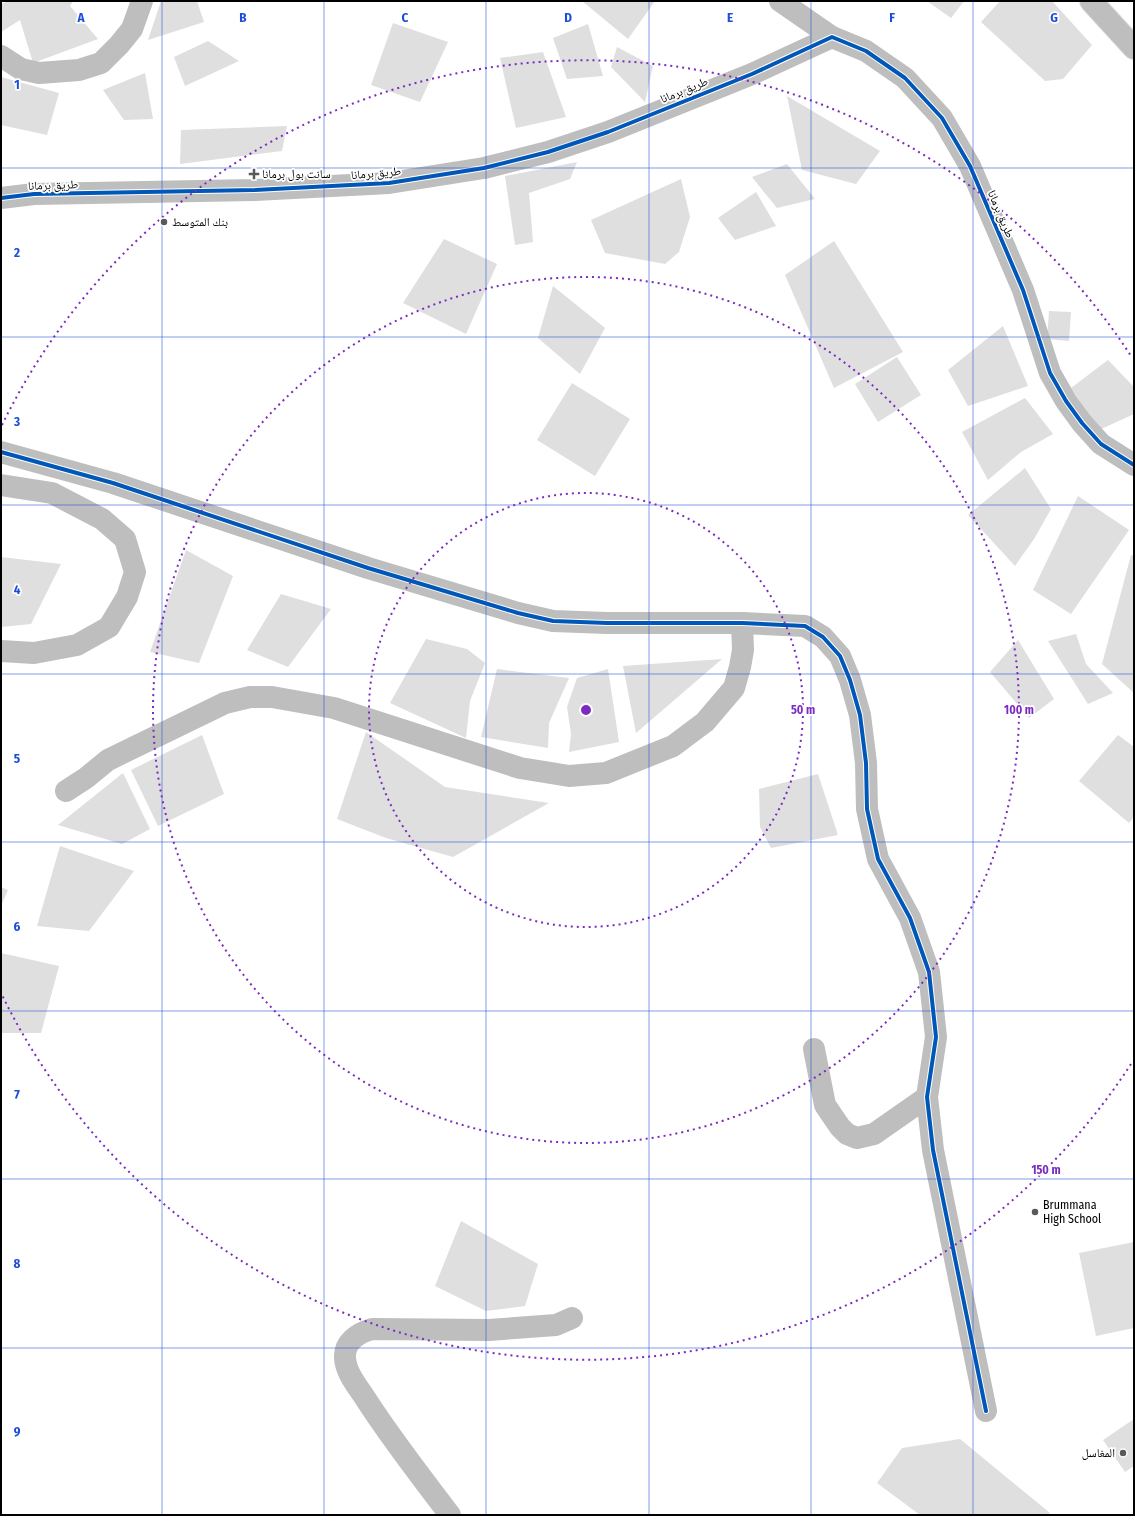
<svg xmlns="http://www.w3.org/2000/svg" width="1135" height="1516" font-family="'Fira Sans Condensed','Noto Naskh Arabic',sans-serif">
  <rect width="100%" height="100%" fill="#fff"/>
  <g fill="#dfdfdf">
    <polygon points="9,1 73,1 70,6 98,39 33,63 20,20 1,32 1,4"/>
    <polygon points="161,1 197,1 204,22 148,40"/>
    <polygon points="582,1 655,1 628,39"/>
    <polygon points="927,1 964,1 951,18"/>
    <polygon points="1000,1 1052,1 1092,45 1063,79 1045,81 981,22"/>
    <polygon points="393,23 448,42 420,102 371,85"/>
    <polygon points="588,24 603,76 567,79 553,38"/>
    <polygon points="208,41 239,61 185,86 174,57"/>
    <polygon points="617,47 653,66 645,102 611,67"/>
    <polygon points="543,52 566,117 516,128 500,58"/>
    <polygon points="145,73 153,119 124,120 103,90"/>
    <polygon points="1,77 59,93 47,135 1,125"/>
    <polygon points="787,96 880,151 856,184 802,170"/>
    <polygon points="287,126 282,151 180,164 181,130"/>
    <polygon points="577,162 570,179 529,193 533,242 515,245 505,176"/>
    <polygon points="787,164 815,199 777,208 752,177"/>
    <polygon points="681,179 690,217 679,252 665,264 605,253 591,220"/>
    <polygon points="756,192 776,226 735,240 718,218"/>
    <polygon points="444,239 497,264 466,334 403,303"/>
    <polygon points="834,241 903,352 834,388 785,275"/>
    <polygon points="553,286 605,328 580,374 538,338"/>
    <polygon points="1049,311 1071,312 1069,341 1047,339"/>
    <polygon points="1003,326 1028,386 968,406 948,370"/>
    <polygon points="897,357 921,395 878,422 855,384"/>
    <polygon points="1108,360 1134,387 1134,414 1099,430 1071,388"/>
    <polygon points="572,383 630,419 595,476 537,440"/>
    <polygon points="1025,398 1053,434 1021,452 988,480 962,432"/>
    <polygon points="1025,468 1051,509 1034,539 1015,566 968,515"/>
    <polygon points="1078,496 1129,530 1071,614 1033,590"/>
    <polygon points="186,550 233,576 199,663 150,652"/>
    <polygon points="1131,555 1134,556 1134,693 1102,664"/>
    <polygon points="1,557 61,564 31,624 1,627"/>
    <polygon points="281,594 331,609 288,667 247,650"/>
    <polygon points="1076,634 1086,664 1113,693 1088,704 1048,641"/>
    <polygon points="426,639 467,649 485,663 470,701 466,738 390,703"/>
    <polygon points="1018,640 1054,699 1029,718 990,672"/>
    <polygon points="722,659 636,733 623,666"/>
    <polygon points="497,669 569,678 549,723 548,748 481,737"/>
    <polygon points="608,669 619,742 569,752 571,734 567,707 577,678"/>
    <polygon points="366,732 445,787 549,803 453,857 386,838 337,819"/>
    <polygon points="202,735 224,794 158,826 131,770"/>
    <polygon points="1118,735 1134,747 1134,817 1129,823 1079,781"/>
    <polygon points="123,773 150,829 122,844 58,825"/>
    <polygon points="818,774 838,835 771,848 760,827 759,789"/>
    <polygon points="60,846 134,871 89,931 37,926"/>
    <polygon points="1,887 8,890 1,906"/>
    <polygon points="1,953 59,966 41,1033 1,1033"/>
    <polygon points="461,1221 538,1264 525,1306 486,1311 435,1286"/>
    <polygon points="1134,1242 1134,1328 1096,1336 1079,1253"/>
    <polygon points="1134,1419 1134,1466 1125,1472 1103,1440"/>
    <polygon points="960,1439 1050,1513 1048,1515 920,1515 877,1483 902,1448"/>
  </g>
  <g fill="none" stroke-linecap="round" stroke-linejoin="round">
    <g stroke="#dbdbdb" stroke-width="24">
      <polyline id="major" points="1091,1 1134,48"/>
    </g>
    <g stroke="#bebebe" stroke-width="22">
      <polyline points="780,1 832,37"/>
      <polyline points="1,56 21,69 39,73 79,70 101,63 119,45 132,29 142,1"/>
      <polyline points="1,198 34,194 255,190 389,183 484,168 548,152 608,132 752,74 832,37 866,51 905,78 942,118 970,166 1023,290 1050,373 1066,401 1082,423 1101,444 1134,465"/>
      <polyline points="1,452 113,483 368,568 518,613 553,621 607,623 742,623 805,626 823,637 840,656 850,680 860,715 866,763 867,809 878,859 910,918 929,972 936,1037 927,1097 933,1150 986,1411"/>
      <polyline points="1,485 52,493 102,519 125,539 135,572 127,597 109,627 77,645 34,653 1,651"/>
      <polyline points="66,791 86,778 108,760 225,703 250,697 272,697 334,708 520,768 569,776 606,773 673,746 705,722 734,688 740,667 743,650 742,623"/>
      <polyline points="814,1049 825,1105 840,1127 847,1134 857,1138 874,1134 927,1097"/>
      <path d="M450,1515C422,1478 393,1441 367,1401C359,1388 346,1374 345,1358C344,1342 358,1333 372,1329L489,1330L556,1325L572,1318"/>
    </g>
    <use href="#major" stroke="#bebebe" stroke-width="22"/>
    <g stroke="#fff" stroke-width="6">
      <g id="cycleway">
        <polyline points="1,198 34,194 255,190 389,183 484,168 548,152 608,132 752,74 832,37 866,51 905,78 942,118 970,166 1023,290 1050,373 1066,401 1082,423 1101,444 1134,465"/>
        <polyline points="1,452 113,483 368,568 518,613 553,621 607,623 742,623 805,626 823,637 840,656 850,680 860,715 866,763 867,809 878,859 910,918 929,972 936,1037 927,1097 933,1150 986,1411"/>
      </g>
    </g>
    <use href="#cycleway" stroke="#0057b8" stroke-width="4"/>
  </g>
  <path fill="none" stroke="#1d4ed8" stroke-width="1" stroke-opacity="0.55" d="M162,1V1515M324,1V1515M486,1V1515M649,1V1515M811,1V1515M973,1V1515M1,168H1134M1,337H1134M1,505H1134M1,674H1134M1,842H1134M1,1011H1134M1,1179H1134M1,1348H1134"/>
  <g fill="none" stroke="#7b2cbf" stroke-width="2" stroke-dasharray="2 4">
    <circle cx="586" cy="710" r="217"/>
    <circle cx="586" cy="710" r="433"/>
    <path d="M1131 1064A650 650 0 0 1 2 995M2 425A650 650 0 0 1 1131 356"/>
  </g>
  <g fill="#595959" stroke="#fff" stroke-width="1.5">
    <path d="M252 168h4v4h4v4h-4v4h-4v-4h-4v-4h4z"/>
    <circle cx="164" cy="222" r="4"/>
    <circle cx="1035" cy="1212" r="4"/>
    <circle cx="1123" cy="1453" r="4"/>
  </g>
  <g text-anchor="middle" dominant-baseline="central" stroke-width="3.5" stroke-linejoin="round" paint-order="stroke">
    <g font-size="12" fill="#000" stroke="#fff">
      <text transform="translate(684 90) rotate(-22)">طريق برمانا</text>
      <text transform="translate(376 173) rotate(-5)">طريق برمانا</text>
      <text transform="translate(53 185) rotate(-2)">طريق برمانا</text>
      <text transform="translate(1001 214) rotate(67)">طريق برمانا</text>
    </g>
    <g font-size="12" fill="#000" stroke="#fff" text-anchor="start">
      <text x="262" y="174">سانت بول برمانا</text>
      <text x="172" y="222">بنك المتوسط</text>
      <text x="1043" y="1205">Brummana<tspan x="1043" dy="14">High School</tspan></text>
      <text x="1115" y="1453" text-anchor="end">المغاسل</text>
    </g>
  </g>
  <g font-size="13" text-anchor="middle" font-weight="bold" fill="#1d4ed8" stroke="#fff" stroke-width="3.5" stroke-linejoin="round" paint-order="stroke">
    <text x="81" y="22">A</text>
    <text x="243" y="22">B</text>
    <text x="405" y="22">C</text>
    <text x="568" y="22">D</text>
    <text x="730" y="22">E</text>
    <text x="892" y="22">F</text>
    <text x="1054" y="22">G</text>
    <text x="17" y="89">1</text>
    <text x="17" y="257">2</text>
    <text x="17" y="426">3</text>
    <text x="17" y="594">4</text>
    <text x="17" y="763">5</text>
    <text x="17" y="931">6</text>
    <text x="17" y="1099">7</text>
    <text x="17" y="1268">8</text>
    <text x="17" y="1436">9</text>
  </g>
  <circle cx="586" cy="710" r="6" fill="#7b2cbf" stroke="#fff" stroke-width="2"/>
  <g font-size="12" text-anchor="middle" font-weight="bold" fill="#7b2cbf" stroke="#fff" stroke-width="3.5" stroke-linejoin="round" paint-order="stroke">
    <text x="803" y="714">50 m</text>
    <text x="1019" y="714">100 m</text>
    <text x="1046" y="1174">150 m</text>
  </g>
  <rect width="1135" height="1516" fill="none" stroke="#000000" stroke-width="4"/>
</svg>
